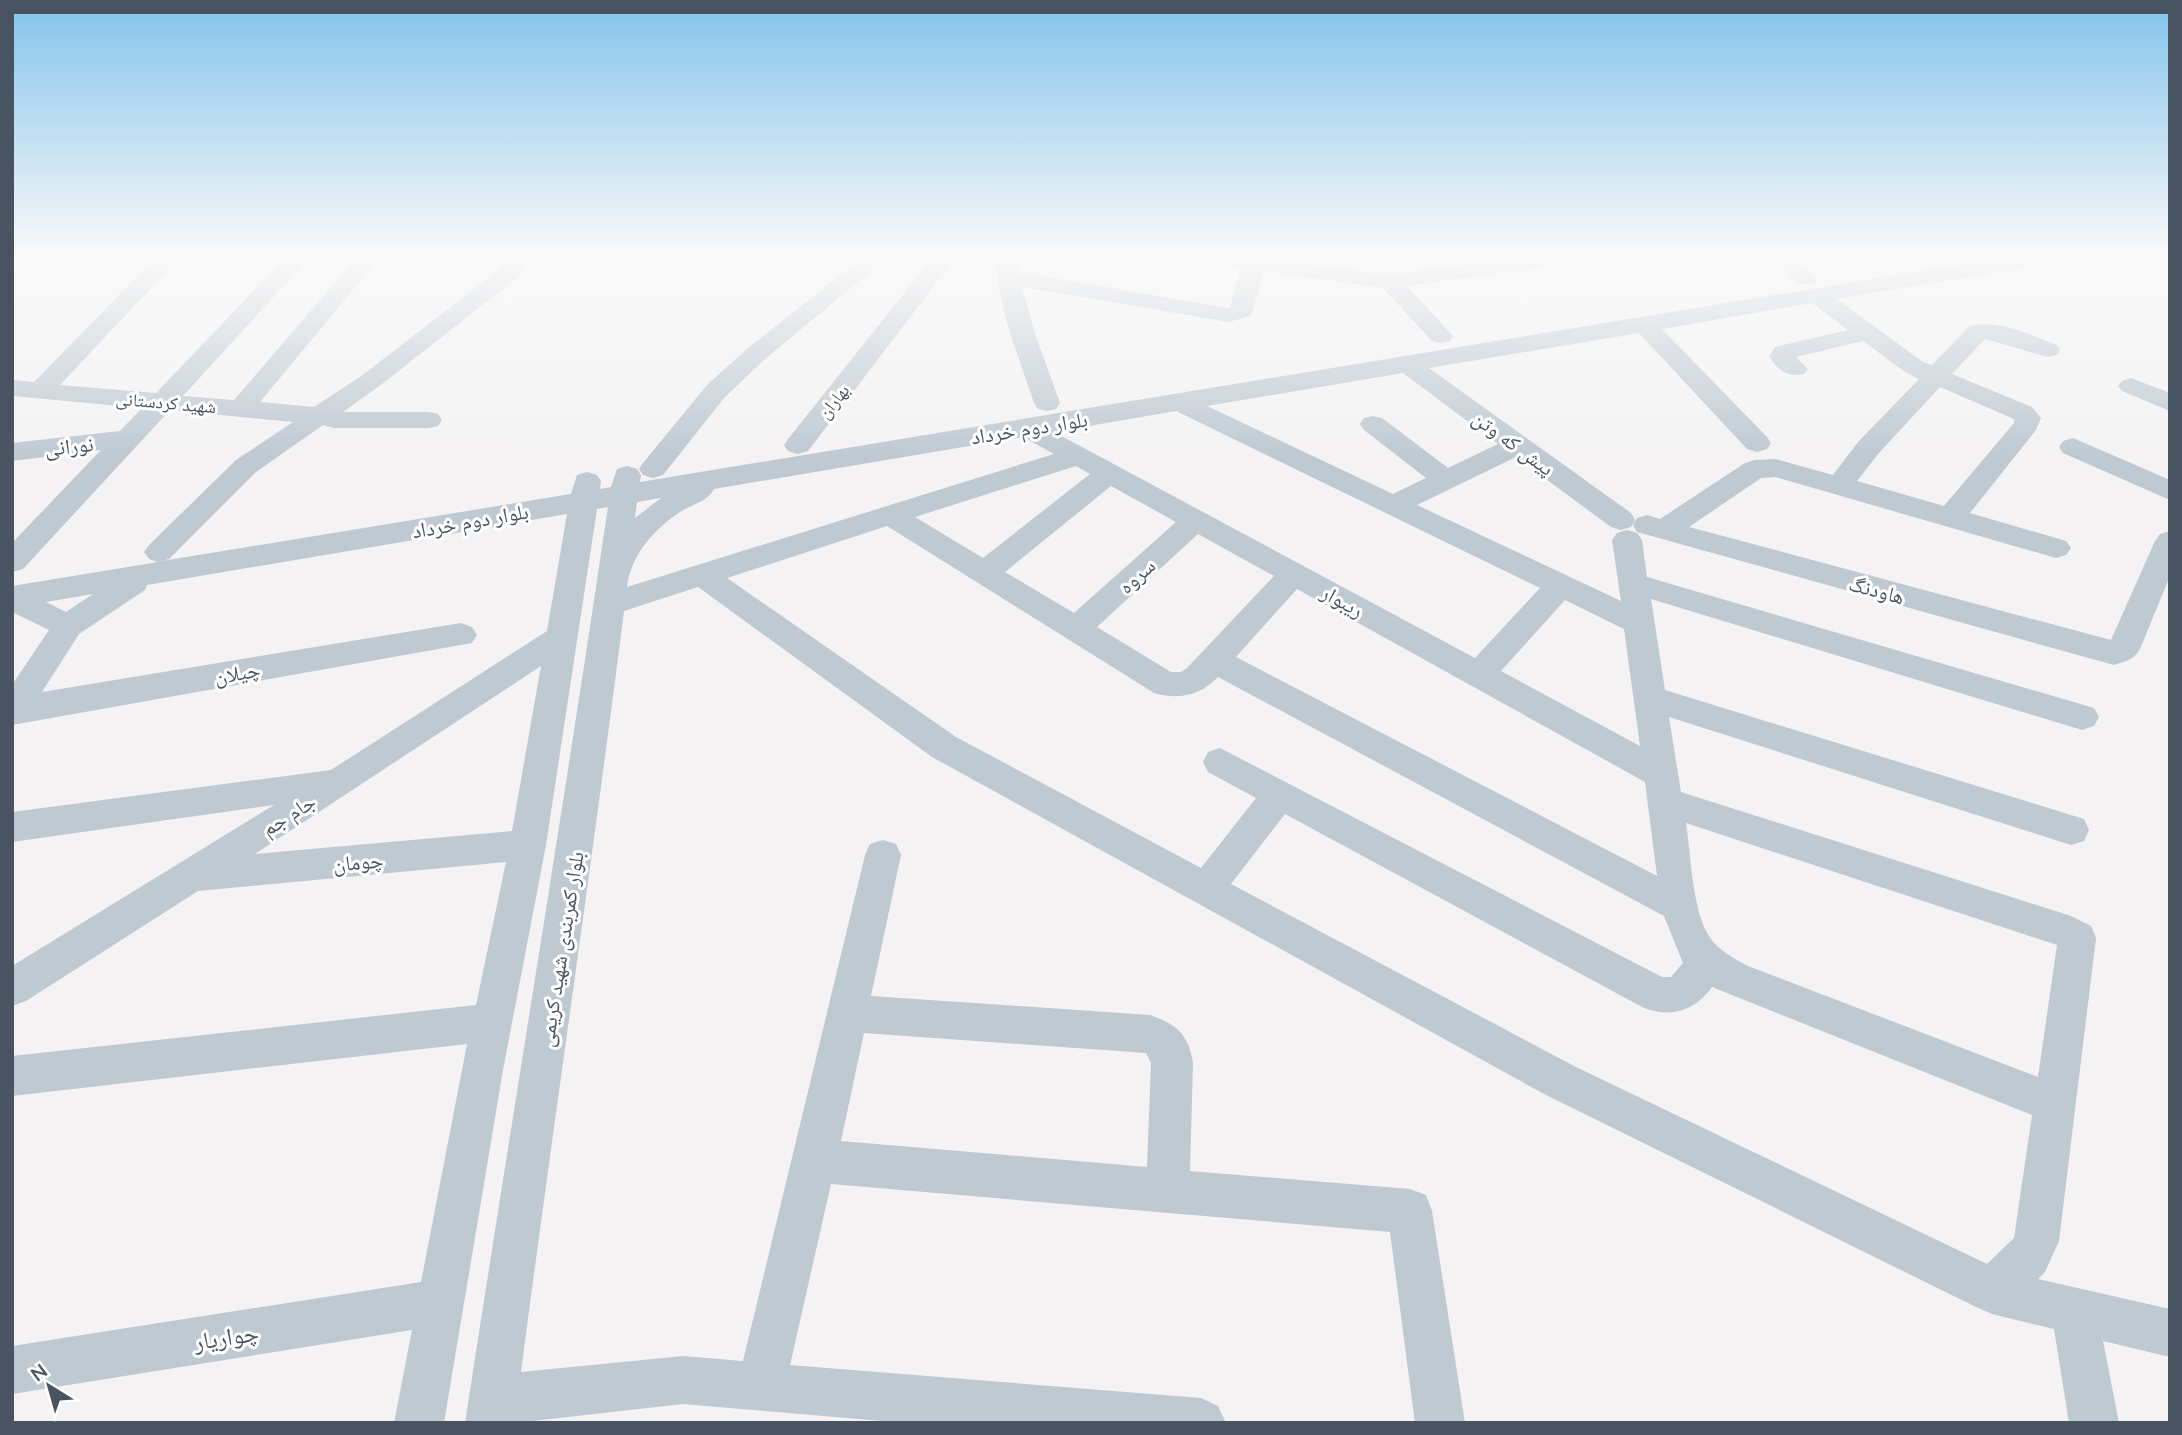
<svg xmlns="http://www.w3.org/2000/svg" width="2182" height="1435" font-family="Lato,'Noto Naskh Arabic',sans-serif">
  <rect width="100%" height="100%" fill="#f4f2f2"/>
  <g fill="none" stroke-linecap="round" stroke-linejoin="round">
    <g fill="#bfc9d2" fill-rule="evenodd">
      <path d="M156,257H180L60,385L156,393L286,257H310L183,396L234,400L357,257H380L260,402L314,407L364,374L501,268L508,257H530L518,277L382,384L343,412H429L438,414L442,420L438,426L429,428H334L323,425L256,472L169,559L162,561L571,494L577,475L587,472L597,475L601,481L600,489L611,487L617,469L627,466L637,469L641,475L640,482L2005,257H2057L2054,262L2046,264L1837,299L1923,362L1932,365L1970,326C1999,319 2030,335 2057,345L2060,350L2057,355L2048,357L1985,339L1952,374L2032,407L2041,418L2036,430L1970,513L2066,541L2071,548L2066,555L2056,558L1775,477L1761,478L1689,527L2111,640L2155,541L2160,534L2170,531V576L2140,649C2134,660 2126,661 2114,665L1637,532L1633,525L1637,518L1647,515L1660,519L1745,463L1755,460L1775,459L1833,475L1858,442L1919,379L1905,372L1863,341L1796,357L1808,369L1804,374C1788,378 1778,370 1769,357L1775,347L1848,330L1812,303L1662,329L1767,437L1771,443L1767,449L1757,452L1747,449L1639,333L1429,368L1631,513L1635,520L1631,527L1621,530L1611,527L1516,457L1417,505L1621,601L1612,540L1617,533L1627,530L1637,533L1642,540L1647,577L2094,708L2099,717L2094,726L2082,730L1651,599L1665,690L2084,819L2089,830L2084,841L2071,845L1669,717L1681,792L2071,916L2091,926L2096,938L2059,1241L2045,1272L2038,1279L2170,1309V1357L2103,1341L2119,1423H2069L2054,1329L1992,1314L1976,1307L1546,1095L932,757L698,587L624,611C592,865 554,1118 521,1372L683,1356L743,1361L865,855L870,844L883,840L896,844L901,855L871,996L1150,1015C1177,1025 1188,1033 1193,1063L1190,1171L1410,1189L1426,1195L1432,1211L1465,1423H1415L1390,1232L831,1184L790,1365L1201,1398L1218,1406L1226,1423H905L683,1404L515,1423H465C512,1117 563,812 608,507L597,509L546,845L503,1070L444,1423H394L412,1330L12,1394V1346L421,1282L467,1044L12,1096V1056L476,1005L506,862L198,891L26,1001L12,1006V966L274,805L12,842V812L331,770L547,631L567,514L147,585L145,590L79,634L42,692L461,623L472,627L477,635L472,643L12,725V685L49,630L12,612V586L158,562L149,559L144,552L149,545L236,460L293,422L170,410L23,569L12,572V543L101,450L12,461V443L120,431L142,408L12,396V380L34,382ZM1403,373L1498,444L1448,468L1382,418L1373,416L1364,418L1360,424L1364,430L1426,478L1393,494L1207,406ZM1940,387L2014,419V423L1944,506L1857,481L1878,454ZM1176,411L1540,588L1475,658L1054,432ZM1023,437L1054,454L627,587C631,554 655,528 683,510C694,504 709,500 714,489ZM1076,466L1090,474L983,558L915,517ZM1111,486L1176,522L1074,613L1005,572ZM661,498L635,518L637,502ZM887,526L1154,693C1178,700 1200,696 1218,677L1664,916L1683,963L1671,977H1662L1220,748L1208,752L1203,762L1208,772L1256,798L1201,868L956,737L727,578ZM1198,534L1274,576L1187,668L1181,672H1171L1097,627ZM1297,589L1645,782L1657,876L1236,657ZM93,594L66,612L46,602ZM1565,600L1624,629L1640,746L1501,671ZM541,666L512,831L255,854ZM1285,814L1644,1008C1671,1018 1695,1011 1712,987L2032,1115L2014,1238L1987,1264L1576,1067L1231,884ZM1686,823L2057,945L2038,1077L1748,966C1734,958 1717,950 1709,936C1692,909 1691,855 1686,823ZM864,1033L1146,1053L1151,1063L1147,1167L841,1141Z"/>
      <polygon points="863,257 888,257 765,359 725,397 663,475 653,478 643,475 639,469 643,463 707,385 747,349"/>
      <polygon points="933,257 956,257 808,451 798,454 788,451 784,445 788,439"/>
      <path d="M995,257H1017L1019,272L1228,308L1230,307L1241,268L1205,262L1202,257H1261L1390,275L1515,257H1573L1570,262L1562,264L1407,286L1453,336L1450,341L1441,343L1432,341L1383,288L1263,271L1253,311L1250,316L1229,322L1022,287L1034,331L1060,403L1056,409L1047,411L1038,409L1034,403C1018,355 998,307 995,257Z"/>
      <polygon points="1773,257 1797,257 1818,279 1814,284 1798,284"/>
      <polygon points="2131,378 2170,393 2170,411 2122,391 2118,386 2122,381"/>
      <polygon points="2073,438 2170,480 2170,500 2063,453 2059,447 2063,441"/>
    </g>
  </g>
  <linearGradient id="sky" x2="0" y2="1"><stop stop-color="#82c3ec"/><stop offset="0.56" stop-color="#faf9f9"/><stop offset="1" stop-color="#faf9f9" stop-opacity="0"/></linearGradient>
  <rect width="2182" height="458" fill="url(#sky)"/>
  <g text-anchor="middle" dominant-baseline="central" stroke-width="6" stroke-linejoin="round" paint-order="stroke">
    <g font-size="18" fill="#485461" stroke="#fff">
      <text transform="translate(833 401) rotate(-52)">بهاران</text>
      <text transform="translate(166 402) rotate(5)">شهید کردستانی</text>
    </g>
    <g font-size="21" fill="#485461" stroke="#fff">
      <text transform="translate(1029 427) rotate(-9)">بلوار دوم خرداد</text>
      <text transform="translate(1514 442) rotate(36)">پیش که وتن</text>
      <text transform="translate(69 445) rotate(-6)">نورانی</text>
      <text transform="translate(470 520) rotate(-10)">بلوار دوم خرداد</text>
      <text transform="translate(1136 575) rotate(-42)">سروه</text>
      <text transform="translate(1877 589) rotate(15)">هاودنگ</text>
      <text transform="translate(1343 600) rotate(29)">ریبوار</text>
      <text transform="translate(237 672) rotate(-10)">چیلان</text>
      <text transform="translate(288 814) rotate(-32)">جام جم</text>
      <text transform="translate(358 861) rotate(-5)">چومان</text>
      <text transform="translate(560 949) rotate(-81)">بلوار کمربندی شهید کریمی</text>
    </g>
    <g font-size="24" fill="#485461" stroke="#fff">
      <text transform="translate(226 1336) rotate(-9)">چواریار</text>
    </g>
  </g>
  <rect width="2182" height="1435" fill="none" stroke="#485461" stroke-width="28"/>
  <g transform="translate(49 1386) rotate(323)" stroke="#ffffff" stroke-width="5" paint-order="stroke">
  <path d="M0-5L12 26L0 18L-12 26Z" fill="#485461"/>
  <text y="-10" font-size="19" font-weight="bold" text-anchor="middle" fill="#485461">N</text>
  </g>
</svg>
